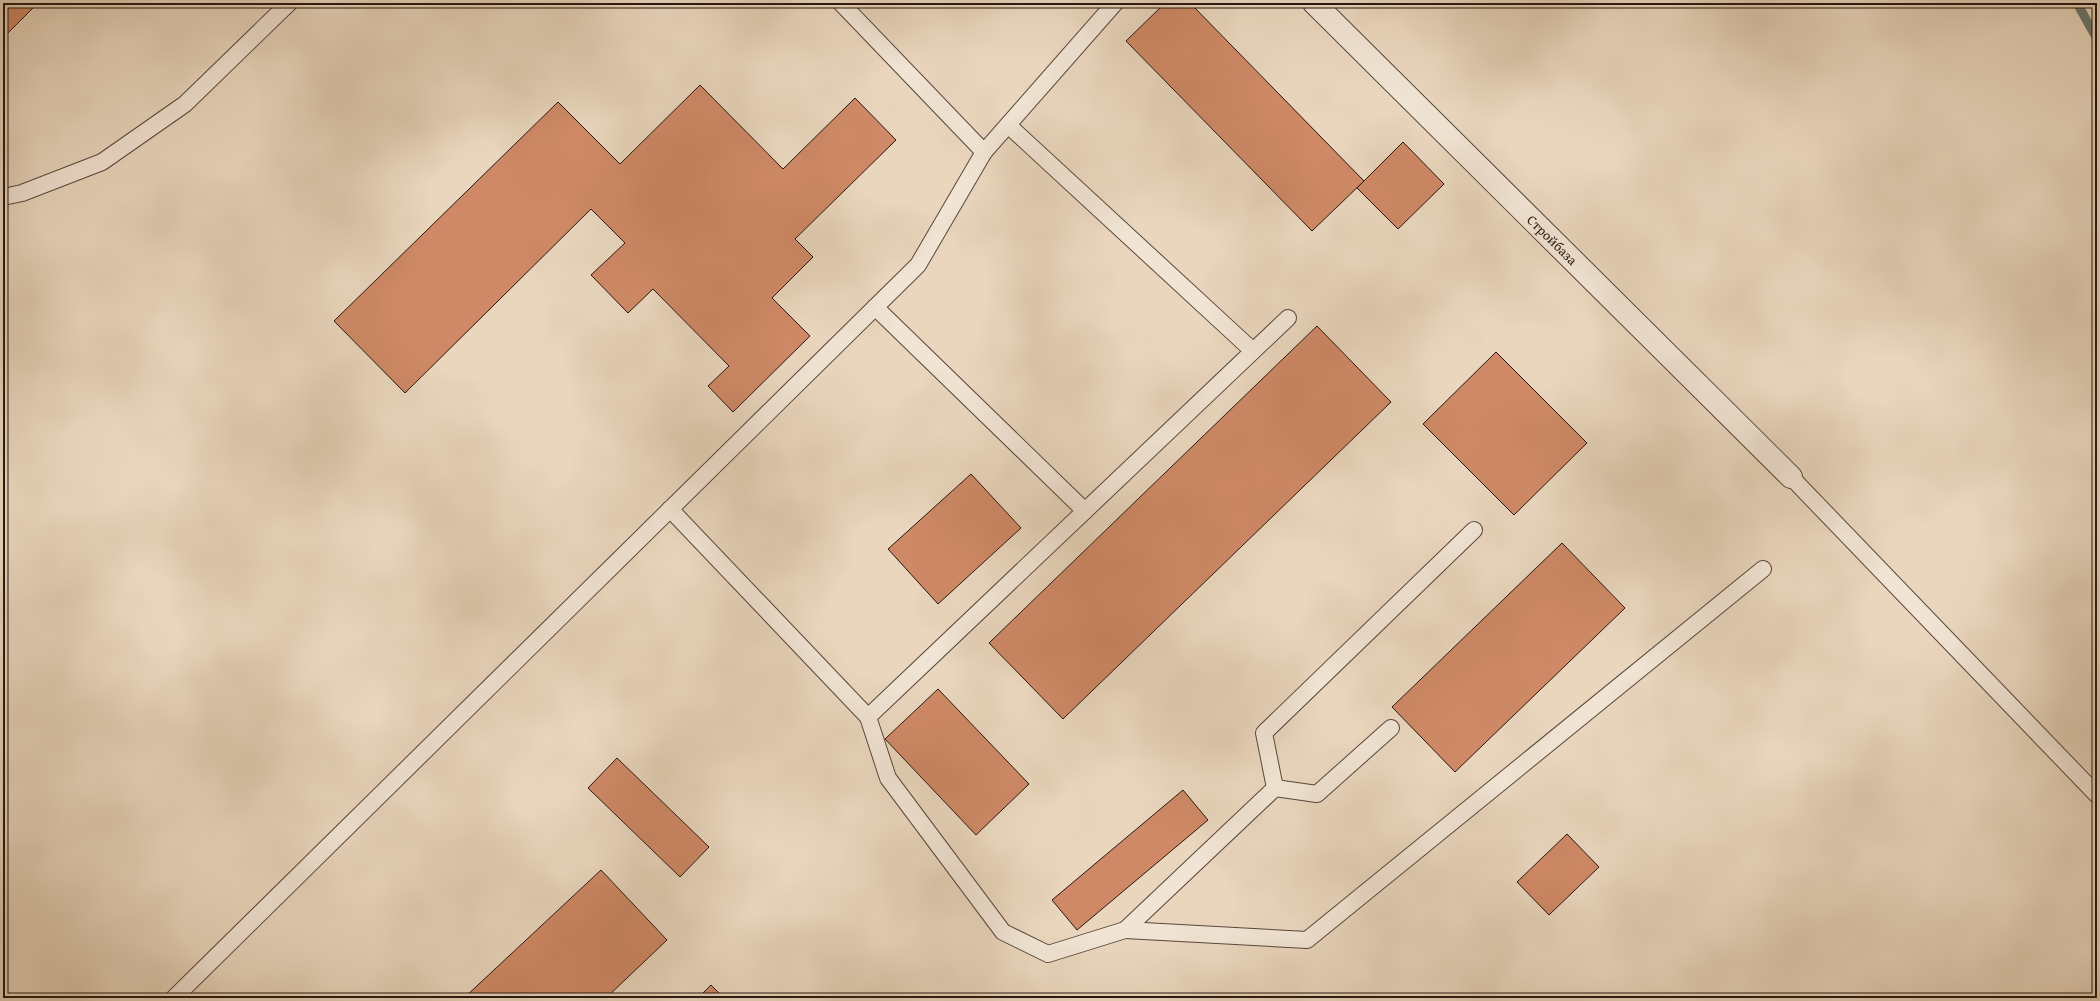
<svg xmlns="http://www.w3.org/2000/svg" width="2100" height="1001" font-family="'Gentium Book Plus',serif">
  <rect width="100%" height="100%" fill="#e9d6bd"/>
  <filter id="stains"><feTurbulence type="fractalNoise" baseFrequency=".005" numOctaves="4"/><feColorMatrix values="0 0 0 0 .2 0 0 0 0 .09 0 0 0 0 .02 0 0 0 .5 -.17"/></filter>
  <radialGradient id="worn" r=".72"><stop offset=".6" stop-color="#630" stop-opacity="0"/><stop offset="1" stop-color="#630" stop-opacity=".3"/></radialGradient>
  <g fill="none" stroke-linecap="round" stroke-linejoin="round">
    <polyline stroke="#6b796e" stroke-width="9" points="2077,3 2097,39"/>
  </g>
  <g fill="#cf8966" stroke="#271710">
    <polygon points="3,3 38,3 3,38"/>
    <polygon points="1165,3 1190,3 1364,181 1312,231 1126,41"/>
    <polygon points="700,85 783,169 855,98 896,140 795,239 813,257 772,298 810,336 733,412 708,386 729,366 653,289 628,313 591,275 625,243 591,209 405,393 334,321 558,102 620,164"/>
    <polygon points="1403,142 1444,184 1398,229 1357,188"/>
    <polygon points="1317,326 1391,402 1063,719 989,643"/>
    <polygon points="1496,352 1587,443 1514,515 1423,424"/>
    <polygon points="971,474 1021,528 938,604 888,549"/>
    <polygon points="1562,543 1625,608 1455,772 1392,707"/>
    <polygon points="938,689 1029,784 976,835 885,739"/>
    <polygon points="617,758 709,847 680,877 588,788"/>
    <polygon points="1183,790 1208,820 1077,930 1052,900"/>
    <polygon points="1567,834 1599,867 1549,915 1517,882"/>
    <polygon points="601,870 667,940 606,998 464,998"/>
    <polygon points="711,985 724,998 698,998"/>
  </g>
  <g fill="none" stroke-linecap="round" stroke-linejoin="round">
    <g stroke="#58473b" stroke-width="18">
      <g id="service">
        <polyline points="841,3 984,152"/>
        <polyline points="1008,125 1253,351"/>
        <polyline points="3,197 22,193 102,162 185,104 289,3"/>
        <polyline points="875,307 1085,511"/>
        <polyline points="1791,477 2097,795"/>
        <polyline points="670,509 868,717 888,778 1003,932 1048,954 1125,930 1275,788 1317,794 1391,728"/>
        <polyline points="868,717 1288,318"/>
        <polyline points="1275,788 1264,733 1474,530"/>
        <polyline points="1125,930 1307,940 1763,569"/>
        <polyline points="174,998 918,265 984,152 1115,3"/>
      </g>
    </g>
    <g stroke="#58473b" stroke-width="24">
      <g id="minor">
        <path id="s1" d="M1314,3L1791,477"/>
      </g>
    </g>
    <use href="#service" stroke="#f1e4d4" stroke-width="16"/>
    <use href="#minor" stroke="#f1e4d4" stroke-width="22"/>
  </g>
  <g text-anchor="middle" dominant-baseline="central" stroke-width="4" stroke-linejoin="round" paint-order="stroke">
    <g font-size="14" fill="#271710" stroke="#f1e4d4">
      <text stroke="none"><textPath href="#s1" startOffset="336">Стройбаза</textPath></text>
    </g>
  </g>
  <rect width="2100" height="1001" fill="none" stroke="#e9d6bd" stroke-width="16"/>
  <rect x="4" y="4" width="2092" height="993" fill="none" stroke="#271710" stroke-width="2"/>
  <rect x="8" y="8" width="2084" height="985" fill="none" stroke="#271710"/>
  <rect width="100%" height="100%" filter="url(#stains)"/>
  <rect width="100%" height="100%" fill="url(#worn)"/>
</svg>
